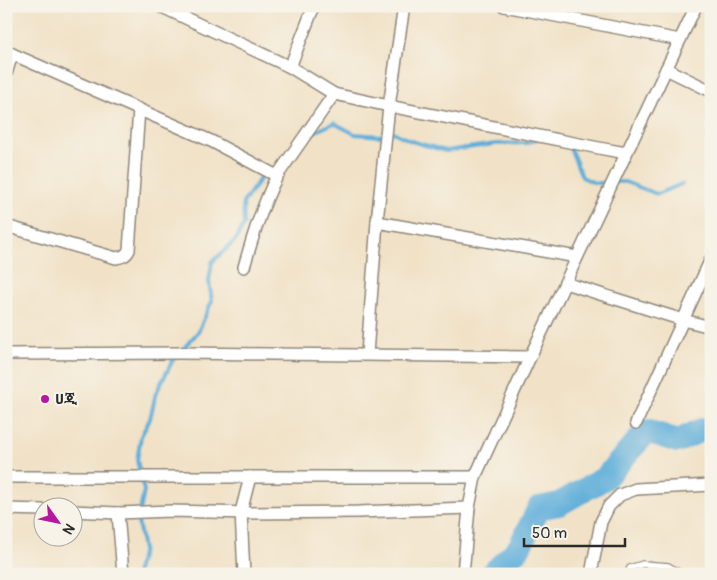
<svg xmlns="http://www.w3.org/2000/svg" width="717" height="580" font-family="Pangolin,'Noto Sans Ethiopic',sans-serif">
  <rect width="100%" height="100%" fill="#f7f3e8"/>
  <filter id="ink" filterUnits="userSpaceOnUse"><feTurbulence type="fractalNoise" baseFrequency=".02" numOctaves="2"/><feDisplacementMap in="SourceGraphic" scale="10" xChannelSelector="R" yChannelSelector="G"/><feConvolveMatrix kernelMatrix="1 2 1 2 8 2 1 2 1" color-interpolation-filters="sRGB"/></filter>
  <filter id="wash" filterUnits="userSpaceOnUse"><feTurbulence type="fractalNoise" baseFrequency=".0096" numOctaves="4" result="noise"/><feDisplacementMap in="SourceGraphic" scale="20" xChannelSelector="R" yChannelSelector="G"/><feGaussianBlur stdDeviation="1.12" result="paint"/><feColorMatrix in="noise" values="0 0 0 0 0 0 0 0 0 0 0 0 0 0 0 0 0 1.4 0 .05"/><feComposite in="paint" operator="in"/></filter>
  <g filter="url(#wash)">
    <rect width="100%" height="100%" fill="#f1e2c7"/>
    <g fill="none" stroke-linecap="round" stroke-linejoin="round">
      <g stroke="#60afda" stroke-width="4">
        <polyline points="389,130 411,141 446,151 495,144 527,143 537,139"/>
        <polyline points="312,133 334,123 355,134 380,136 384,133"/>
        <polyline points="569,145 582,177 595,183 609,183"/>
        <polyline points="616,182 625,182 657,194 682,184"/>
        <polyline points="182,350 198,332 212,301 209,281 212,262 236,240 244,224 243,203 262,176 266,173"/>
        <polyline points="136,574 143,550 138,521 144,491 137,460 141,436 150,419 156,393 174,358 178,355"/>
      </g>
      <polyline stroke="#60afda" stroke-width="24" points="492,574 519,548 539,508 559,504 605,478 647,431 678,441 699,431 711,428"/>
    </g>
  </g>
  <g filter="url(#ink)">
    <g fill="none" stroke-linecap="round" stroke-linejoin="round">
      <g stroke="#8e8679" stroke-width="8">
        <polyline id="service" points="627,574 630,568 643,564 668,566 682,574"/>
      </g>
      <g stroke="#8e8679" stroke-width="14">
        <g id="minor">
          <polyline points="504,6 680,40"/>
          <polyline points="6,51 12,54 6,74"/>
          <polyline points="12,54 211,141 277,176 334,94 290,67 160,6"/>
          <polyline points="290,67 314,6"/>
          <polyline points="666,69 711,91"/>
          <polyline points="334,94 389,106 604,149 626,153"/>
          <polyline points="377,222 577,257"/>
          <path d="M6,226L116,258C122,257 126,256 129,250L139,109"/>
          <path d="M244,267C253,236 262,206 277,176"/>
          <polyline points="565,283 683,320 711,327"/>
          <polyline points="6,354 181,353 530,357"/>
          <polyline points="367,354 377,222 389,106 404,6"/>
          <polyline points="636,423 711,259"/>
          <polyline points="6,477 475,477"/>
          <polyline points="6,509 42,510"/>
          <polyline points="72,511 118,513 171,511 248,513 358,512 469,508"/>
          <polyline points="118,513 123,574"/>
          <polyline points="244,574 241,512 250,477"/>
          <polyline points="463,574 469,508 475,477 530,357 696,6"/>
          <polyline points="591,574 601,522 609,506 620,495 636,489 711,485"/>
        </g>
      </g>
      <use href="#service" stroke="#fff" stroke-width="5.5"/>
      <use href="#minor" stroke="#fff" stroke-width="11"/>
    </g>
  </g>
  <circle fill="#b5179e" stroke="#f7f3e8" stroke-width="2" cx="45" cy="399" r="5"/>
  <g text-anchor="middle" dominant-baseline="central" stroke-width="4.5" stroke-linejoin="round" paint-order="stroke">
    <g font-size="14" font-weight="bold" fill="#2b2b2b" stroke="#f7f3e8" text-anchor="start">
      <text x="55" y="399">ሀጂ</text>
    </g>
  </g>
  <rect width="717" height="580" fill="none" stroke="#f7f3e8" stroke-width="25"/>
  <g transform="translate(58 522) rotate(123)"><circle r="24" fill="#f7f3e8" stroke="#a5a39c"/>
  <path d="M0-4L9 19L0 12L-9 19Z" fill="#b5179e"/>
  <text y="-8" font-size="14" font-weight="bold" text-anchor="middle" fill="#2b2b2b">N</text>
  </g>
  <path d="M524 538v8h101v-8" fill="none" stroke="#2b2b2b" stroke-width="2.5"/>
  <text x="532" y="538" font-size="15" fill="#2b2b2b" stroke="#f7f3e8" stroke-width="4" paint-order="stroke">50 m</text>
</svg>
